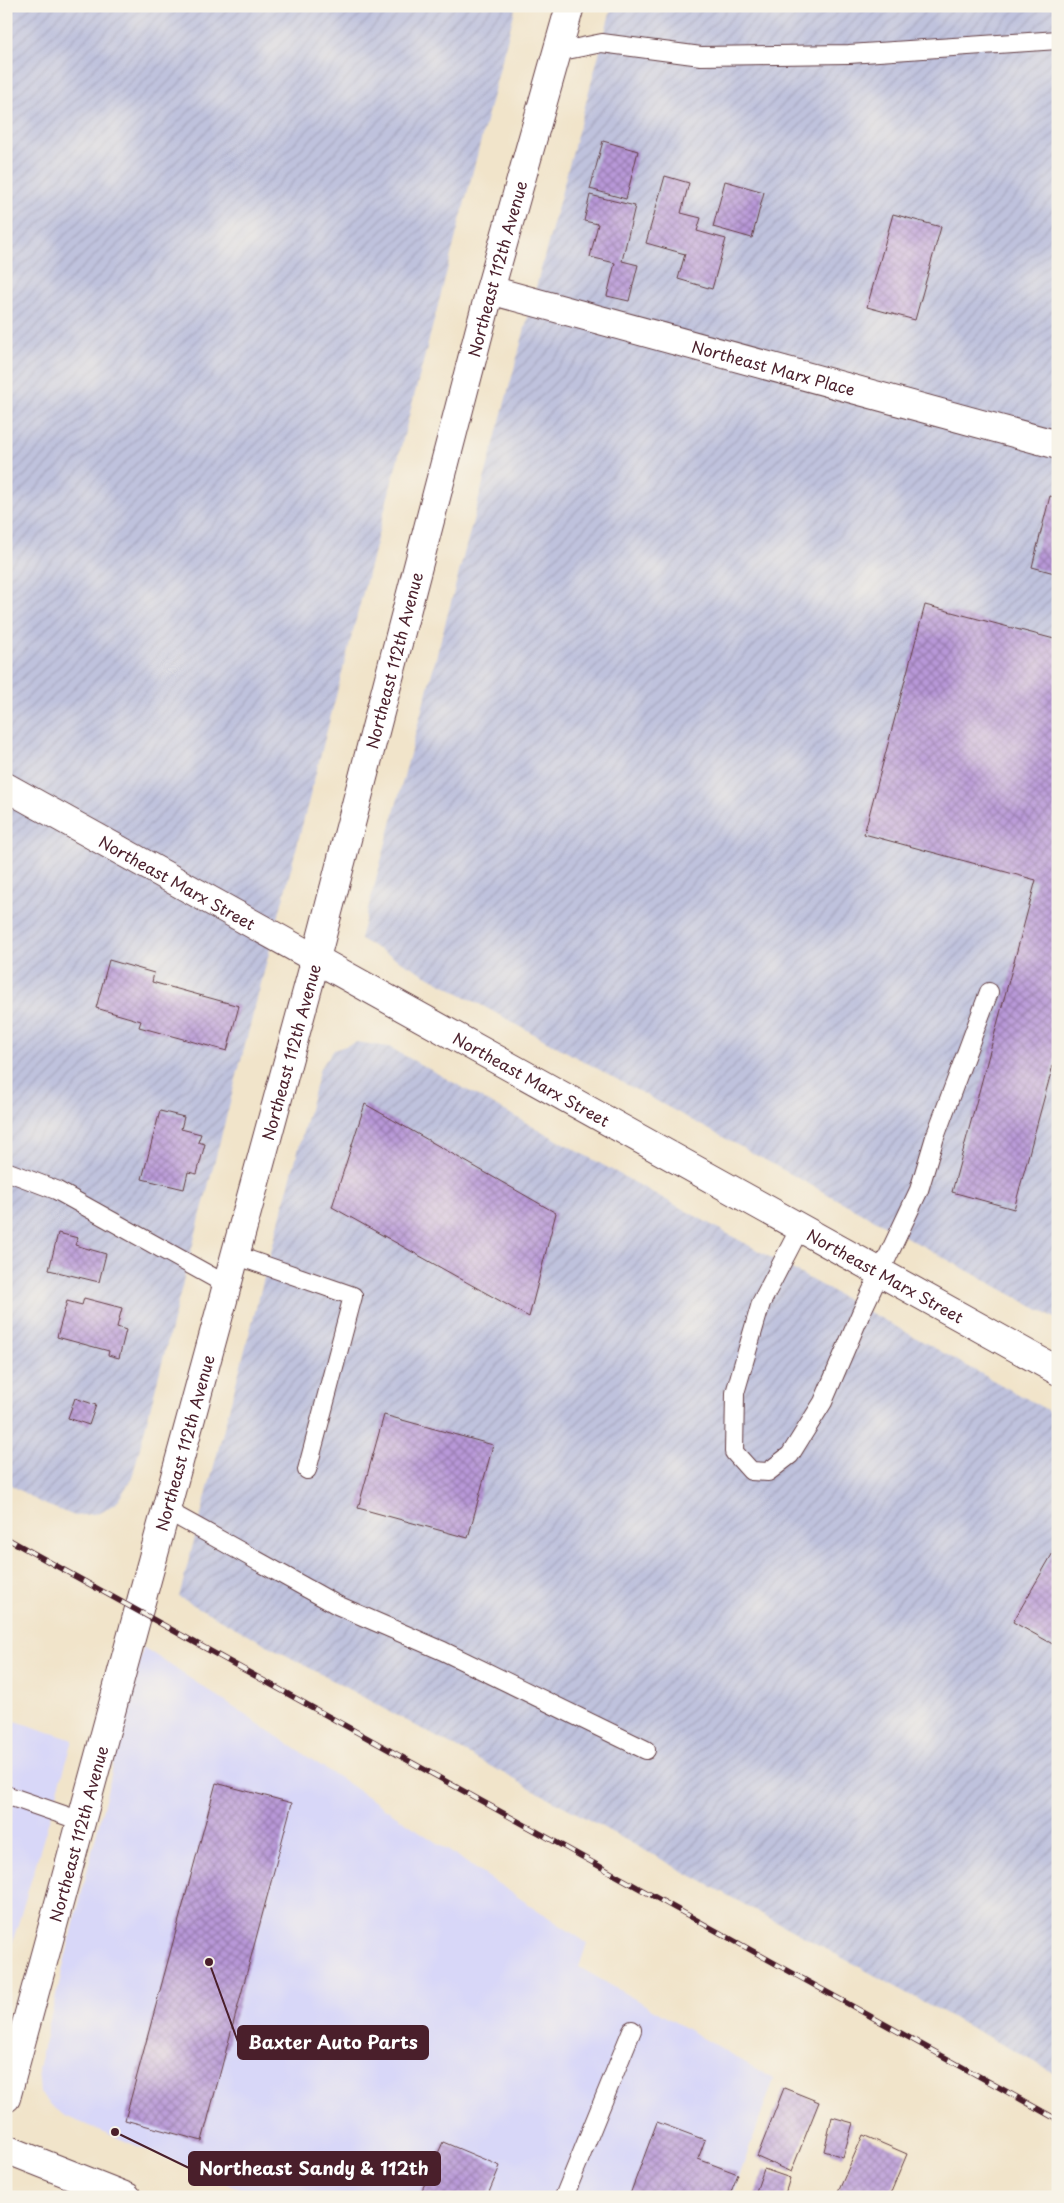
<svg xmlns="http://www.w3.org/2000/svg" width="1064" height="2203" font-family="'Playpen Sans',sans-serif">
  <defs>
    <pattern id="industrial-furrows" width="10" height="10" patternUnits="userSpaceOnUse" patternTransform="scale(1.25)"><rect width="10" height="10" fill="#bfc2dd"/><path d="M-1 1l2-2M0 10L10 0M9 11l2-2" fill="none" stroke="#a6a6be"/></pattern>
    <pattern id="building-cross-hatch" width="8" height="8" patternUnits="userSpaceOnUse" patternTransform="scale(1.25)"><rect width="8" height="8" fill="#b898d8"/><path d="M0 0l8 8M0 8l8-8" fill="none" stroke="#987baf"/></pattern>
  </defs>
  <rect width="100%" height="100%" fill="#f7f3e8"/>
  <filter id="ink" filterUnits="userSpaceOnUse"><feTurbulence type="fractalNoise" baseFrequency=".02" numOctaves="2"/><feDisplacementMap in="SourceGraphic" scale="10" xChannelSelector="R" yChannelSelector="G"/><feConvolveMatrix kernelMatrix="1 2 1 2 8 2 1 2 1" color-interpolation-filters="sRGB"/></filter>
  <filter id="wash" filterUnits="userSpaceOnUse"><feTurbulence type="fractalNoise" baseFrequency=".0096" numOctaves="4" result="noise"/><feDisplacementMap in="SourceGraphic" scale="20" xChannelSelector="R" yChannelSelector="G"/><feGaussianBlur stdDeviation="1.12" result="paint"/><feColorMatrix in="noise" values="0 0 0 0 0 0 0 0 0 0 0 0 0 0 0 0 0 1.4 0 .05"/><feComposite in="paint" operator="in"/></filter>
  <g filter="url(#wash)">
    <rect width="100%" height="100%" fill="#f1e4ca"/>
    <g fill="#d8d7f8">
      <polygon points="143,1647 587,1943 579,1967 774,2079 732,2197 260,2197 65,2116 55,2109 40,2093 38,2068"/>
      <polygon points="6,1718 73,1740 6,1964"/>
    </g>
    <g fill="url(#industrial-furrows)">
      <polygon points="6,6 516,6 132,1478 117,1502 100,1513 75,1516 41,1503 6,1482"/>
      <polygon points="612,6 1058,6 1058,1320 360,939"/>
      <polygon points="357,1042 389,1047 1058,1416 1058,2075 179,1597 320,1068 334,1050"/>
    </g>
    <g id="blocks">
      <g fill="url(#building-cross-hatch)">
        <polygon points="603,141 638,151 626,199 590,189"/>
        <polygon points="665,176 689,183 681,213 701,218 697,231 726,239 712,289 678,279 685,254 646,243"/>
        <polygon points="725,181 764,192 752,238 713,227"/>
        <polygon points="590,195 635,206 622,261 638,265 629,301 607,296 615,263 590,257 598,224 584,221"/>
        <polygon points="893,214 941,227 915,320 867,307"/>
        <polygon points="1050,496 1058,498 1058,574 1032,567"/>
        <polygon points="925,605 1058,640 1058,1047 1014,1209 952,1192 1036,880 864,834"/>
        <polygon points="109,960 154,973 152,982 239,1006 227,1051 139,1027 141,1021 96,1008"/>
        <polygon points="365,1104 556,1213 529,1317 332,1207"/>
        <polygon points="160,1111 184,1117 181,1129 201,1134 198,1142 205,1144 197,1174 188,1172 184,1189 142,1179"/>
        <polygon points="58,1233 78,1238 75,1245 106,1254 99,1282 49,1270"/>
        <polygon points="84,1298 122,1308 117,1327 126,1330 119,1358 108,1355 109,1351 57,1337 67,1301 82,1305"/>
        <polygon points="75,1398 96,1405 89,1425 68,1418"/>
        <polygon points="384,1415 493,1445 468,1538 358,1508"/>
        <polygon points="1058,1544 1058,1647 1013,1622"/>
        <polygon points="216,1783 292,1803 202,2141 125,2120"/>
        <polygon points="784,2088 819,2102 791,2172 757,2157"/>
        <polygon points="832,2117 853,2123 843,2157 824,2151"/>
        <polygon points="657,2122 705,2140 698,2159 738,2174 729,2197 629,2197"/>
        <polygon points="863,2135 907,2154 889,2197 836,2197"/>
        <polygon points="443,2142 500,2166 487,2197 419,2197"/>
        <polygon points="764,2169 790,2178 784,2197 754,2197"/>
      </g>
    </g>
  </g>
  <g filter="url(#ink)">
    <use href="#blocks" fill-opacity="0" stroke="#633d43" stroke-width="1"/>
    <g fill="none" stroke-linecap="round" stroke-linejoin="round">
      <g stroke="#633d43" stroke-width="20">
        <g id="service">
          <polyline points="557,52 602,43 701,56 849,54 1058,40"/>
          <polyline points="6,1171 56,1190 227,1285"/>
          <polyline points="800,1228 761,1303 735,1393 734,1452 751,1471 768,1472 790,1455 823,1402 861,1313 919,1190 935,1137 989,992"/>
          <polyline points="235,1255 353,1296 307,1470"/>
          <polyline points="166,1510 337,1605 443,1651 646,1750"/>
          <polyline points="6,1795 81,1821"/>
          <polyline points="564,2197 632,2030"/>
        </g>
      </g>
      <g stroke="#633d43" stroke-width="30">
        <g id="minor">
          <path id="s1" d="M490,290L1058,445"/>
          <path id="s2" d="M6,787L1058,1371"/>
          <path id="s3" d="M6,2098L316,958L490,290L570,6"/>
        </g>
      </g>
      <g stroke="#633d43" stroke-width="30">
        <polyline id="primary" points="6,2149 127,2197"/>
      </g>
      <use href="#service" stroke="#fff" stroke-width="18"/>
      <use href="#minor" stroke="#fff" stroke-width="28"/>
      <use href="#primary" stroke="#fff" stroke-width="28"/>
      <g stroke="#4a1f2b" stroke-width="5.5">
        <polyline id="rail" points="6,1538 1058,2120"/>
      </g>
      <use href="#rail" stroke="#f7f3e8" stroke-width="4" stroke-dasharray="11" stroke-linecap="butt"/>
    </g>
  </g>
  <g text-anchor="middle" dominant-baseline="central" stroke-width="4" stroke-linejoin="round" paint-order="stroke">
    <g font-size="16" fill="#4a1f2b" stroke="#f7f3e8">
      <text stroke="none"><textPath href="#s3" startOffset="1894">Northeast 112th Avenue</textPath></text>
      <text stroke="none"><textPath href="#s1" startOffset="294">Northeast Marx Place</textPath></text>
      <text stroke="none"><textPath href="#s3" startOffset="1489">Northeast 112th Avenue</textPath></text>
      <text stroke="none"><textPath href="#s2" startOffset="196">Northeast Marx Street</textPath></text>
      <text stroke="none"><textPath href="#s3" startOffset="1084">Northeast 112th Avenue</textPath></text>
      <text stroke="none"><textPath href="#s2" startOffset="601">Northeast Marx Street</textPath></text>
      <text stroke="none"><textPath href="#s2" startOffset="1006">Northeast Marx Street</textPath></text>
      <text stroke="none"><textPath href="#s3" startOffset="679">Northeast 112th Avenue</textPath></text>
      <text stroke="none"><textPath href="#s3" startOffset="274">Northeast 112th Avenue</textPath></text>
    </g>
  </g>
  <path fill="none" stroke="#4a1f2b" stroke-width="2" d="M209 1962L238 2042M115 2132L189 2168"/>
  <g fill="#4a1f2b" stroke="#f7f3e8" stroke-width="2">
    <circle cx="209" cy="1962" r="5"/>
    <circle cx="115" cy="2132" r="5"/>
  </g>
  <g fill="#4a1f2b" stroke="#4a1f2b" stroke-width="2">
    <rect x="238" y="2026" width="190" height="33" rx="5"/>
    <rect x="189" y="2152" width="251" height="33" rx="5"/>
  </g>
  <g font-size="18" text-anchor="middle" font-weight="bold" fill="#fff">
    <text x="333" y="2049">Baxter Auto Parts</text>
    <text x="314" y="2175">Northeast Sandy &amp; 112th</text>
  </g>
  <rect width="1064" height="2203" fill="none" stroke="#f7f3e8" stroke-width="25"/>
</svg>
